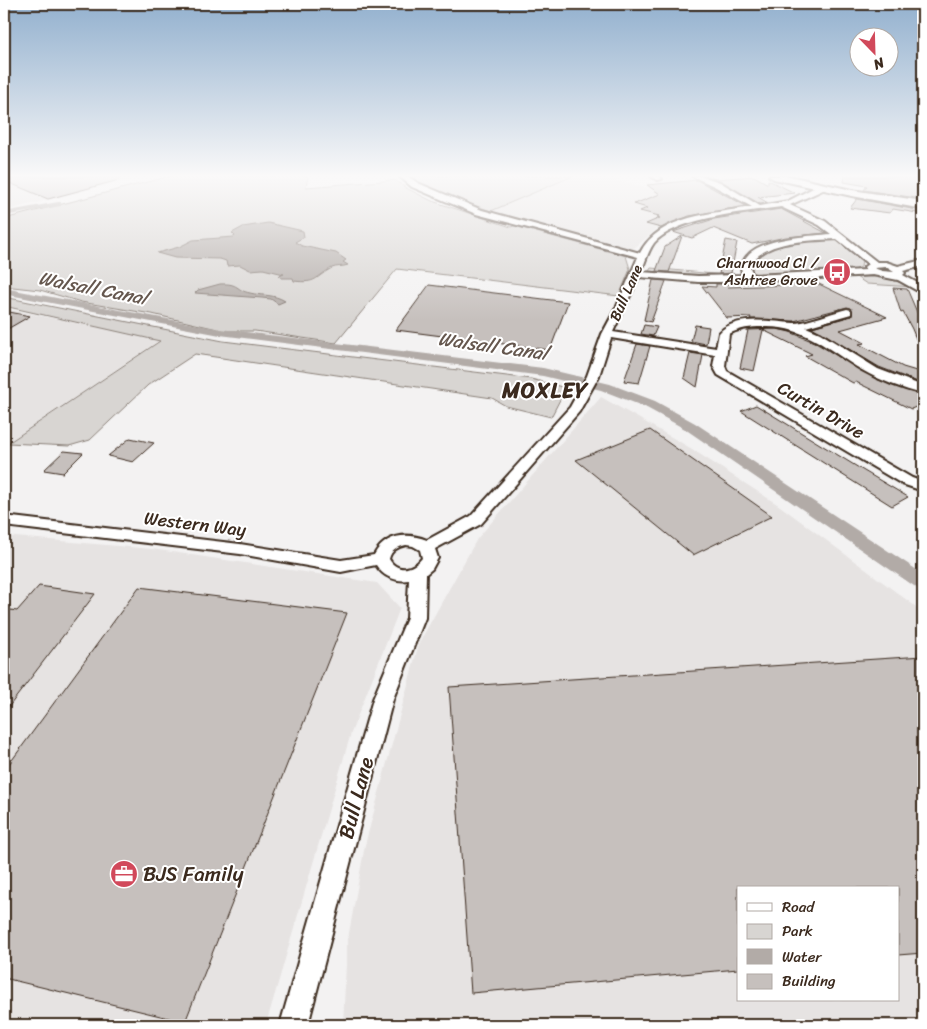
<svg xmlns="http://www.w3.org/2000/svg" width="927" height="1029" font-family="Sriracha,sans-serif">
  <rect width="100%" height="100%" fill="#f3f2f2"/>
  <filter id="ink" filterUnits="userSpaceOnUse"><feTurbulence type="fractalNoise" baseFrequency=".02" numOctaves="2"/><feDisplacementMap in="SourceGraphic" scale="10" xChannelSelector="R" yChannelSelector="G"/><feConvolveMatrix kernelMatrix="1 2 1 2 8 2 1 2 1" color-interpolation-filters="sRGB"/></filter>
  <g filter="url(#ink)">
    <g fill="#e6e3e2" fill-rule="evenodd">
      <polygon points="4,176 142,176 4,211"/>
      <polygon points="573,176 595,176 659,190 714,211 658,228 632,250 491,211"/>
      <polygon points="4,308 160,340 4,445"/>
      <path d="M601,397L687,446L780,506L923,612V1025H343L347,944L365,845L419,643L477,539ZM738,888H898V1000H738Z"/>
      <polygon points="4,536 152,549 377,583 400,608 351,733 267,1021 262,1025 4,1025"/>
    </g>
    <g fill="#d8d5d2" stroke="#8a8078">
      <polygon points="171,176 308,176 306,187 395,180 406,188 432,201 511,227 514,226 626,256 630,269 619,296 397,269 336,343 255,331 226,331 152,314 81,302 40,290 4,286 4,219"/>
      <path d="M410,176H573L491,211C464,201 432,194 410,176Z"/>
      <polygon points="833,238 841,240 862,260 861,267 852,271 760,275 752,272 750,266 758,254 773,247"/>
      <polygon points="651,268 735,276 705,277 655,273 649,271"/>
      <polygon points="856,277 884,277 913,287 867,284"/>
      <polygon points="4,297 223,341 531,379 566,388 551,417 506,406 492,398 195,354 148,385 90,440 69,446 8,443 160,341 4,306"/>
    </g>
    <g fill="#b2aba7" stroke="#827770">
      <path d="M268,223L303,231L304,237L295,242L302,246L336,253L346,260L343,262L348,265C343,267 336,266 332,268C315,277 317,284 294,281L293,278H281L279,276L284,274L263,269L250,270L240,265L227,266L226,261L220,259L175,258L157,253L179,247L193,240L234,237L235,236L232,233L243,227Z"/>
      <path d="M220,284C240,283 235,290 250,293C262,296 274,294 285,301L278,304L271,299L262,298L195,293L198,290Z"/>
    </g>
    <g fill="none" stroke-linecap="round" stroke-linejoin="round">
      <g fill="#b2aba7" fill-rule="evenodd">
        <polygon points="58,202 61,202 61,206 4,216 4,212"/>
        <polygon points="4,288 220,329 543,368 610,384 655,401 695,423 923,574 923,589 917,588 685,429 645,407 601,390 543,376 220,335 4,294"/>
      </g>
    </g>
    <g fill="#c6c0bd" stroke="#3b2a1e">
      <polygon points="25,176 119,176 119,180 48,199 5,181"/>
      <polygon points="754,176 768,184 768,180 795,193 758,197 768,203 760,204 716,179"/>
      <polygon points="845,176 923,176 923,199 864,190 867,186 844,182"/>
      <polygon points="697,180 746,206 689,216 661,228 646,224 660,218 657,217 659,216 640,211 647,208 634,204 660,194 647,185"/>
      <polygon points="857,199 923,211 923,214 893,209 890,213 850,208"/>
      <polygon points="781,209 826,233 786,237 752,244 713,228 692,238 673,232 714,219"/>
      <polygon points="682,236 669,272 656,271 665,247"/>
      <polygon points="726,240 737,242 731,273 719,274"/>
      <polygon points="653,280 666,281 651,322 644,320"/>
      <polygon points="716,284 729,284 728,287 819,284 887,317 840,330 865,343 859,344 903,367 923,373 923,384 879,367 812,327 852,316 851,308 847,307 794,321 750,319 751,317 727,318 702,286 716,287"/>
      <polygon points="429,285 568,302 550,350 396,330"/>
      <polygon points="893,288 907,289 923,326 923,356 912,329 903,312 901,313"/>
      <polygon points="4,311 30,316 4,331"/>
      <polygon points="644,325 657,327 653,336 641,334"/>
      <polygon points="695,325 709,327 706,344 691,341"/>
      <polygon points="777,329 790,332 814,342 876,379 923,396 923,411 916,407 911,409 856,382 853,383 805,356 812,354 763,330 754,371 740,368 748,330"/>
      <polygon points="637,344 650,346 639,383 624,381"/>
      <polygon points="690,353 703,355 697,387 684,378"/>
      <polygon points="756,405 864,471 908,497 892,506 741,411"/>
      <polygon points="650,430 772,516 693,555 576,460"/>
      <polygon points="130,438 154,443 133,462 108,456"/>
      <polygon points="64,451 83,453 63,473 44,470"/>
      <polygon points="39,586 95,594 4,713 4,609 17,611"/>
      <polygon points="139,587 347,613 185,1022 4,978 4,771"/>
      <polygon points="923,656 923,953 898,955 898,888 738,888 738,969 471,993 449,687"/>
    </g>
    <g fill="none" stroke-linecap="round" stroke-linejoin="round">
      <g stroke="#3b2a1e" stroke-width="4">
        <g id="minor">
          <path d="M399,176H407L418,183L482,210L640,253C659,215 715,213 752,207L714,186L692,176H701L720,182L760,206L788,201L819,185H825V189L790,205L825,221L877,262H886L898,266L923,260V266L903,271L905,273L903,275L923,286V294L898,280L873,275L748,282H698L639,277L613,332L716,348L719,333C735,314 773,322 794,323C806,323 834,312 847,309L851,310V314L806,327L820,333L878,369L923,386V394C903,389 881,381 862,370C828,350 805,325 762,327C751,327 740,328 729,334L725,366L727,371L912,478L923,482V491L902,484L718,375L713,366L715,355L611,338L599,376L579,412L481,524L435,549L438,558L432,569L426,574L425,618L393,699L308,1025H280L373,699L407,618L409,580C396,582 383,577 376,565L341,572L240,554L4,526V516L240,544L341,560L374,555C385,534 407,532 427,540L471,516L570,407L587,376L602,334L617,306L638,257L476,214L412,187ZM781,207L819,225L831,234C809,236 761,238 747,256C744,259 743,263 741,266L742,275L698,276L641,272C645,263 648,251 654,243C677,217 747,212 781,207ZM837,239L868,264L864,267L866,270L752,275L750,266C764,239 810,241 837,239ZM886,267L894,272L882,271L874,268ZM406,545L413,546L420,550L422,558C413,570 397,573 389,559C391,550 398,547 406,545Z"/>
          <polygon points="651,176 659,176 662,179 657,180"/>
        </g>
      </g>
      <g stroke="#3b2a1e" stroke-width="4">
        <polygon id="primary" points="769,176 789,176 852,190 923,201 923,209 852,196 774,179"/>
      </g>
      <use href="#minor" fill="#fff" fill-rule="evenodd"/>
      <use href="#primary" fill="#fff" fill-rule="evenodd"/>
    </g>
  </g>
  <linearGradient id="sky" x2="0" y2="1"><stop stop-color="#92b0ce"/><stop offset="0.55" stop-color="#faf9f9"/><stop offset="1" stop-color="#faf9f9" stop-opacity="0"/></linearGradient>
  <rect width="927" height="320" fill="url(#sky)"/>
  <defs>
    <g id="bus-disc" transform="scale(1.4375)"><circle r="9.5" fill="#d1495b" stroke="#fff"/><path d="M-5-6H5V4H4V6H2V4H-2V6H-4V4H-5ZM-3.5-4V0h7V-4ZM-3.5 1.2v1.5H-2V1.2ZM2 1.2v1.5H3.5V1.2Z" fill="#fff"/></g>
    <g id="office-disc" transform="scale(1.4375)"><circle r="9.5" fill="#d1495b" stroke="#fff"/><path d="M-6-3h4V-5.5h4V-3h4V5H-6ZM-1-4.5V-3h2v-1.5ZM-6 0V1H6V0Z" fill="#fff"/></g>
  </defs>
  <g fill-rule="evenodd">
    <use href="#bus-disc" x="837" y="272"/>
    <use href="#office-disc" x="124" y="874"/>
  </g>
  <g text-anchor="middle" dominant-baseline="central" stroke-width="4" stroke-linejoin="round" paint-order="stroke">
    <g font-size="15" fill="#3b2a1e" stroke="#fff" text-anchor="end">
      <text x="818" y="263">Charnwood Cl /<tspan x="818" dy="17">Ashtree Grove</tspan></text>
    </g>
    <g font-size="15" fill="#3b2a1e" stroke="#fff">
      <text transform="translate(626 293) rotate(-66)">Bull Lane</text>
    </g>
    <g font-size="18" fill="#3b2a1e" stroke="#fff">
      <text transform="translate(821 410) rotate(30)">Curtin Drive</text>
      <text transform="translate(195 524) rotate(7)">Western Way</text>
    </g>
    <g font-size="19" font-style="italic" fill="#65574e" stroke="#fff">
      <text transform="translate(93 288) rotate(11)">Walsall Canal</text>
      <text transform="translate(493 346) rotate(8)">Walsall Canal</text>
    </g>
    <g font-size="21" fill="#3b2a1e" stroke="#fff">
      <text transform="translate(356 798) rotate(-75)">Bull Lane</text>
    </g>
    <g font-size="21" fill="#3b2a1e" stroke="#fff" text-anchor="start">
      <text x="143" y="874">BJS Family</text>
    </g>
    <g font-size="22" font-weight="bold" letter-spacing="1" fill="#3b2a1e" stroke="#fff">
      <text x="545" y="390">MOXLEY</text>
    </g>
  </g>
  <rect width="927" height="1029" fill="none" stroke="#fff" stroke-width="20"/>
  <rect x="10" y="10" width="907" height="1009" fill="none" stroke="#3b2a1e" stroke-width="2" filter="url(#ink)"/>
  <rect x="737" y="886" width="162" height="115" fill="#ffffff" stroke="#b1aaa5"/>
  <rect x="747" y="903" width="25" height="8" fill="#ffffff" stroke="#b1aaa5"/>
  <text x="782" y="912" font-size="15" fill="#3b2a1e">Road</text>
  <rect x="747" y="924" width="25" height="15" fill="#d8d5d2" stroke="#b1aaa5"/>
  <text x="782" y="936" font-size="15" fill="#3b2a1e">Park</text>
  <rect x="747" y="949" width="25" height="15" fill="#b2aba7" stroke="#b1aaa5"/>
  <text x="782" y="962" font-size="15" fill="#3b2a1e">Water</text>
  <rect x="747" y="974" width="25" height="15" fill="#c6c0bd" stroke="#b1aaa5"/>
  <text x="782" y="986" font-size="15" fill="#3b2a1e">Building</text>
  <g transform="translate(874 52) rotate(157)"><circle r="24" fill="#ffffff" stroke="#b1aaa5"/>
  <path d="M0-4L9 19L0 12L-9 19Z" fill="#d1495b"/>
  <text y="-8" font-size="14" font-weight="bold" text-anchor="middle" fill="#3b2a1e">N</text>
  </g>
</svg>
